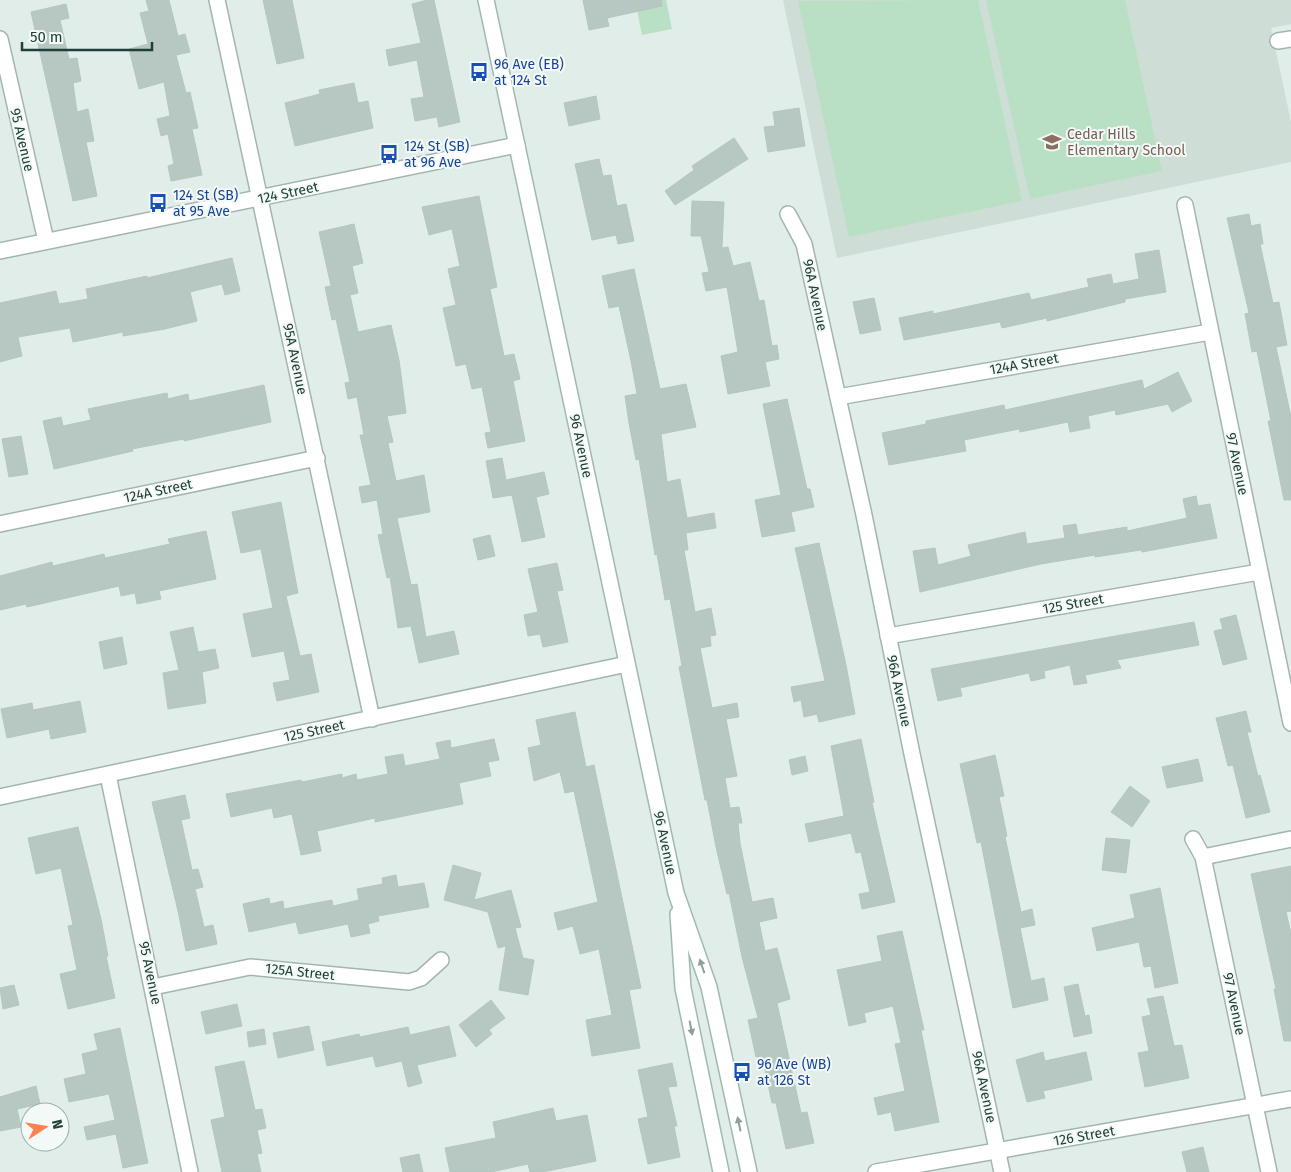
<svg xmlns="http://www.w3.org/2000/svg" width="1291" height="1172" font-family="'Fira Sans',sans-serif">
  <rect width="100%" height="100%" fill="#e1ede8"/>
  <polygon fill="#cfddd7" points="783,0 1291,0 1291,24 1271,28 1291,122 1291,162 837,258"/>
  <g fill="#b9dfc5">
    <polygon points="635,0 666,0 672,29 642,35"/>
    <polygon points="978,0 1022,201 849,237 798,1"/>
    <polygon points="986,0 1125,0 1162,171 1030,199"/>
  </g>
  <g fill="#b6c8c1" stroke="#b3c7c0">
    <polygon points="146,0 169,0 178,36 185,34 190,52 176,55 186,93 190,92 198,128 192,129 202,175 171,181 168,166 174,164 168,134 161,136 157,119 170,116 164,82 139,89 129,49 148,44 140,13 149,11"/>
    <polygon points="263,0 292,0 304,58 277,64"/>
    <polygon points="427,0 434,0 460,122 439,127 437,117 415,121 411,99 424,97 417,60 389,66 386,50 421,43 412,4"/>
    <polygon points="583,0 661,0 662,6 607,18 609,26 589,30"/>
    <polygon points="66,4 69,18 60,20 69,59 77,58 81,81 73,83 77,112 88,109 94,141 86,142 97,196 73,201 31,12"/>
    <polygon points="354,83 358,103 368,101 373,128 295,146 285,103 320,94 319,90"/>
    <polygon points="596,96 600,119 569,126 564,103"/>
    <polygon points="799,108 805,146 768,152 764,127 775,126 773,112"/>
    <polygon points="734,138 748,159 675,205 665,191 694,170 692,166"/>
    <polygon points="599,159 603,176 611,175 617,206 626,204 634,241 618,244 616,235 592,240 575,164"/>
    <polygon points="479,196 497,287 490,289 504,356 514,354 520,379 513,381 525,441 488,448 485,433 491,432 482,387 472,389 466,364 456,366 443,308 456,305 448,269 460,266 452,229 429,235 422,207"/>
    <polygon points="692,201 724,202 722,248 728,247 733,266 750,262 759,301 764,300 772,346 777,345 779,359 765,362 770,386 728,394 721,356 738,352 727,287 706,291 702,273 709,272 701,236 691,236"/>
    <polygon points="1249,214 1251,226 1260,224 1263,244 1260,244 1273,303 1279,302 1287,345 1276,347 1291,417 1291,500 1284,500 1268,421 1271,421 1257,351 1252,352 1245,314 1249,313 1227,218"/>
    <polygon points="354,224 363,263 352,266 358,293 350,295 358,332 391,325 399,360 406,413 387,416 393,442 388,443 396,481 424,475 430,512 397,518 411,585 417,584 426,637 454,631 459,654 419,663 411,626 398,628 390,577 387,578 378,535 383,534 377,500 362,503 359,487 371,485 360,435 364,435 357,397 348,399 345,383 350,382 336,319 332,320 325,287 331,286 319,232"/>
    <polygon points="1159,250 1166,292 1125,299 1125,302 1047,321 1047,318 1002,328 1000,322 904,340 899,318 933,311 933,314 1029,293 1031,300 1089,287 1087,279 1111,274 1113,284 1139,279 1135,254"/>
    <polygon points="232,258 240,291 225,295 222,284 190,292 197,321 165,329 123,336 123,332 73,342 70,328 18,337 22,356 0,362 0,303 56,291 59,304 88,299 86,289 147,276 147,278"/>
    <polygon points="634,269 660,389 686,384 696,427 661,434 667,482 680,479 687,518 714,513 716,528 686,533 688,550 684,550 695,612 711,608 716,635 710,636 711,646 700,648 712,708 737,703 739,717 726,719 737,776 725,778 730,808 739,807 742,823 738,823 740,843 752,902 773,898 777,918 759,922 765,951 777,948 790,999 777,1003 801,1113 807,1112 814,1143 786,1149 776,1103 772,1103 762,1056 756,1057 748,1020 758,1018 742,957 729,893 727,894 716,847 707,800 705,800 679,667 682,666 670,599 665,600 657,554 655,555 639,459 636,460 629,423 625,396 637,394 631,361 619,306 609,308 602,276"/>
    <polygon points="874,298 881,330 860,334 853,302"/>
    <polygon points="1178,372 1192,401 1172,412 1168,404 1116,415 1115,410 1088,416 1090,428 1070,432 1068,422 1020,432 1019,429 964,440 966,451 889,465 882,433 926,424 926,421 1004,405 1005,410 1142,380 1144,389"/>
    <polygon points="264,385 271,422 184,441 184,439 132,449 133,451 54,469 43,421 61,417 63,426 91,420 88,409 122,402 167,393 168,399 188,394 189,401"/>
    <polygon points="787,399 807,489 810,489 814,507 791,512 795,531 762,537 755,500 781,495 763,404"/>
    <polygon points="21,436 28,474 9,477 2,439"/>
    <polygon points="502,458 506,480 544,472 549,494 536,497 545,537 522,542 512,495 493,498 486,461"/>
    <polygon points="1196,496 1198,506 1210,504 1217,538 1142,552 1141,550 1095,557 1095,555 1041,564 920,592 913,551 935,548 938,565 971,556 968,545 1025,532 1027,544 1065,538 1063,526 1076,524 1078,535 1127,527 1127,531 1187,518 1183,499"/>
    <polygon points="281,502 298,593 286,596 300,656 311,654 319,692 277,701 273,683 290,680 284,651 252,657 243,614 273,608 261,549 241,553 232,512"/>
    <polygon points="206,531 216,579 159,591 161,599 137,604 135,593 121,596 119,586 27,607 26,604 0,610 0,576 52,562 53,566 104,554 105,558 170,544 168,539"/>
    <polygon points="490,535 495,556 478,560 473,539"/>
    <polygon points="819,543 846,665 855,714 819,722 817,714 804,717 801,700 794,702 791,687 825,681 795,548"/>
    <polygon points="557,563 563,590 557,591 568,642 543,647 540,634 528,636 524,615 538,612 528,569"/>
    <polygon points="1236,615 1247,659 1223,665 1214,631 1223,629 1220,619"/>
    <polygon points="1194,622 1199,645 1117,660 1121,668 1085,675 1087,683 1074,685 1070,665 1044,671 1045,678 1031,681 1029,673 960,688 962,696 938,701 931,669"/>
    <polygon points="193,627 198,652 215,649 219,668 202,672 206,703 168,709 163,673 179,670 170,632"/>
    <polygon points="122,637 127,664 104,669 99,642"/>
    <polygon points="80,701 86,732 51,739 49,729 7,738 1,709 32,703 33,710"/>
    <polygon points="1246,711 1251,732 1247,732 1258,776 1260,775 1270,812 1246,818 1233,765 1228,766 1216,718"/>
    <polygon points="575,712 586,767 594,765 641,988 629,990 640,1048 592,1056 586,1020 612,1015 599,949 580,954 573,926 558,930 554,913 598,902 574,791 565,793 560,772 534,781 528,748 541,745 536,720"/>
    <polygon points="494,739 499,760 488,762 491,776 459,783 463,804 375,822 375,818 317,831 321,851 301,855 292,814 274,818 272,808 231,817 226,794 301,780 302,782 342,774 342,778 356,774 357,780 388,774 385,757 403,754 405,766 440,759 436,743 450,740 451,748"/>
    <polygon points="861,739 874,802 872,803 895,902 862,909 859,894 870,892 861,852 856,853 851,833 809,842 805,824 844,816 831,746"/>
    <polygon points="995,755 1004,796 999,797 1007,836 1005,837 1021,912 1032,909 1035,925 1020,928 1031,981 1044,978 1048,1000 1013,1008 981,842 977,843 960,764"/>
    <polygon points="805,756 808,771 792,775 789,760"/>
    <polygon points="1198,759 1203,781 1167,788 1162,767"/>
    <polygon points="1130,786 1150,801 1132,827 1111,812"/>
    <polygon points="185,795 190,818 181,820 192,870 198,869 203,887 195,889 204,927 213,925 217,944 186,951 178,911 152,802"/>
    <polygon points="78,827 101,919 108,956 106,956 115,998 68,1009 60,974 77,970 68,926 73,925 61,868 36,874 28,838"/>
    <polygon points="1106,838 1130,840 1126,873 1102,870"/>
    <polygon points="453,865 481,873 474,900 511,890 521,927 515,928 523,958 534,960 528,995 499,990 506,946 498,948 488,912 444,900"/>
    <polygon points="1291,866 1291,911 1286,912 1291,933 1291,1041 1284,1041 1274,989 1276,989 1251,874"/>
    <polygon points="396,875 398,887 424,883 429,907 378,916 379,921 368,924 370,933 351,937 348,924 299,934 296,922 249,932 243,904 269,898 270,904 283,901 284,909 332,900 333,906 359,900 357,889 383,884 382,878"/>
    <polygon points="1160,888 1178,983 1155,988 1151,966 1144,967 1139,942 1097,951 1092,928 1135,918 1130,895"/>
    <polygon points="902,931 924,1030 921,1030 939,1122 895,1131 891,1112 878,1115 874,1098 905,1091 895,1044 901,1043 893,1006 864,1013 866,1022 849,1026 837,970 882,961 877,936"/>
    <polygon points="1078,984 1085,1016 1089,1015 1092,1033 1074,1037 1064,987"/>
    <polygon points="14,985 19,1005 3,1009 0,988"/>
    <polygon points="1163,996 1174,1046 1182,1045 1189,1078 1145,1087 1138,1053 1149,1051 1142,1017 1151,1015 1147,999"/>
    <polygon points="491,1000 505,1018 489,1030 492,1034 476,1047 459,1025"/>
    <polygon points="237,1004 242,1026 206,1034 201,1012"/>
    <polygon points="309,1026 314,1050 278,1058 273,1033"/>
    <polygon points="449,1026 456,1056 417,1065 422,1083 408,1087 402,1061 376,1067 373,1056 327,1066 322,1042 359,1034 360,1037 408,1027 410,1035"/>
    <polygon points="120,1028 148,1163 123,1168 116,1134 87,1140 84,1127 115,1120 109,1094 69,1102 64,1079 86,1074 82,1054 98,1050 94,1034"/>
    <polygon points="264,1029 266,1044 249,1047 247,1032"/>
    <polygon points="1043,1052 1045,1061 1086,1052 1092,1080 1043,1091 1045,1098 1027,1102 1016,1060"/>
    <polygon points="244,1061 255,1110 262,1109 266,1128 257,1130 262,1153 257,1154 261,1172 222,1172 211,1120 225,1117 215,1067"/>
    <polygon points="672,1063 677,1086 668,1087 677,1126 674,1126 680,1157 648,1164 638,1119 648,1117 638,1070"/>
    <polygon points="36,1086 40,1104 17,1109 21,1127 0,1131 0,1097"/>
    <polygon points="553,1108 556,1121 587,1115 596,1161 543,1172 530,1172 528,1164 491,1172 450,1172 445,1148 496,1138 493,1122"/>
    <polygon points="1203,1147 1209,1172 1187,1172 1182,1152"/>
    <polygon points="419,1154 423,1172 403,1172 400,1158"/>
  </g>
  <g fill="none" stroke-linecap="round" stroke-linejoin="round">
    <g stroke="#a3b5b0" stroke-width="18">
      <g id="minor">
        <polyline points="217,0 372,719"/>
        <polyline points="0,39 46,241"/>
        <polyline points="1278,41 1291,39"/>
        <polyline points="1185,205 1291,723"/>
        <polyline points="788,214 804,244 864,515 912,754 1002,1172"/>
        <polyline points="838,397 1210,332"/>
        <polyline points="0,524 317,458"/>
        <polyline points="888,636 1259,572"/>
        <polyline points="108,775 190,1172"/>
        <polyline points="0,797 627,664"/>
        <polyline points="1193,839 1203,857 1269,1172"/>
        <polyline points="1203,857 1291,839"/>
        <polyline points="153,987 250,967 409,982 421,978 441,960"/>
        <polyline points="876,1172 1291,1099"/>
      </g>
    </g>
    <g stroke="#a3b5b0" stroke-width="18">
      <polyline id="tertiary" points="0,251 517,145"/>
    </g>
    <g stroke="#9fb9b1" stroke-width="18">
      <g id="secondary">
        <polyline points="486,0 676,893 709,987 749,1172"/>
        <polyline points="678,914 683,988 721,1172"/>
      </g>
    </g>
    <use href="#minor" stroke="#fff" stroke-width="15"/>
    <use href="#tertiary" stroke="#fff" stroke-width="15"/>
    <use href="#secondary" stroke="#fff" stroke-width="15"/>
  </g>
  <defs><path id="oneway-solid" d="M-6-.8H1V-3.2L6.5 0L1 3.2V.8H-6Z" transform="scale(1.25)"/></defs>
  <g fill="#909f9c">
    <use href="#oneway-solid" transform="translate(702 966) rotate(-109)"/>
    <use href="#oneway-solid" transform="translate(691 1028) rotate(79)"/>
    <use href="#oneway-solid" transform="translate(739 1124) rotate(-102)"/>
  </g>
  <defs>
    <g id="bus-bare" transform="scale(1.5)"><path d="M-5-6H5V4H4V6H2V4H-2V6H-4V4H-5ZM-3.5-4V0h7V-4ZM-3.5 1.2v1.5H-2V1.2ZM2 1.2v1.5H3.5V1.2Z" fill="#1a4fb4" stroke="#f2f9f6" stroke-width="2.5" paint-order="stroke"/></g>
    <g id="school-bare" transform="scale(1.5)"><path d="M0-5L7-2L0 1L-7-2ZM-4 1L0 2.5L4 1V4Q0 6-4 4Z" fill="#8d6e63" stroke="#f2f9f6" stroke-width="2.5" paint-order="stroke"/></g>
  </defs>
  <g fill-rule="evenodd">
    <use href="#bus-bare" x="479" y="72"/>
    <use href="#school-bare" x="1052" y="142"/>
    <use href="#bus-bare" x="389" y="154"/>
    <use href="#bus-bare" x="158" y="203"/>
    <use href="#bus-bare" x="742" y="1072"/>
  </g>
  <g text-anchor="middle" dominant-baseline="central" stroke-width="4" stroke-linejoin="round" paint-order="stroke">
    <g font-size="14" fill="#164399" stroke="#f2f9f6" text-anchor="start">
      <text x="494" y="64">96 Ave (EB)<tspan x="494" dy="16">at 124 St</tspan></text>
      <text x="404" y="146">124 St (SB)<tspan x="404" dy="16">at 96 Ave</tspan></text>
      <text x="173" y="195">124 St (SB)<tspan x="173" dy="16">at 95 Ave</tspan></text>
      <text x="757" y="1064">96 Ave (WB)<tspan x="757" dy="16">at 126 St</tspan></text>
    </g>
    <g font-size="14" fill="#785e54" stroke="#f2f9f6" text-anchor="start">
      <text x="1067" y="134">Cedar Hills<tspan x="1067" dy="16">Elementary School</tspan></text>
    </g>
    <g font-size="14" fill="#203f38" stroke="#f2f9f6">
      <text transform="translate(22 140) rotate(77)">95 Avenue</text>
      <text transform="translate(288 193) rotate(-12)">124 Street</text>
      <text transform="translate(815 295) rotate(78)">96A Avenue</text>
      <text transform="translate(295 359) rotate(78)">95A Avenue</text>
      <text transform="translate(1024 364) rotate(-10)">124A Street</text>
      <text transform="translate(581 446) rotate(78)">96 Avenue</text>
      <text transform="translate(1237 464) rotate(78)">97 Avenue</text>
      <text transform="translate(158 491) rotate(-12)">124A Street</text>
      <text transform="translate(1073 604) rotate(-10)">125 Street</text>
      <text transform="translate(899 691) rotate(78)">96A Avenue</text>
      <text transform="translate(314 731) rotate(-12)">125 Street</text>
      <text transform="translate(665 843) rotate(78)">96 Avenue</text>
      <text transform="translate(300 972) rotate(6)">125A Street</text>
      <text transform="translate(150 973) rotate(78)">95 Avenue</text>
      <text transform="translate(1234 1004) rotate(78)">97 Avenue</text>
      <text transform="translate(984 1087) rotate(78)">96A Avenue</text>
      <text transform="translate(1084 1136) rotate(-10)">126 Street</text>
    </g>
  </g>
  <g transform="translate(45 1127) rotate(78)"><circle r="24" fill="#f2f9f6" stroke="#9eafaa"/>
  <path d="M0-4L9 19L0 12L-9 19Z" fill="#fb8251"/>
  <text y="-8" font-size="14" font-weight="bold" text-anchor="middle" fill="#203f38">N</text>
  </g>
  <path d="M22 42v8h130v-8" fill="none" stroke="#203f38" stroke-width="2.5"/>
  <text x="30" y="42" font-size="15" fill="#203f38" stroke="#f2f9f6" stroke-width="4" paint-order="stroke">50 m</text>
</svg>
